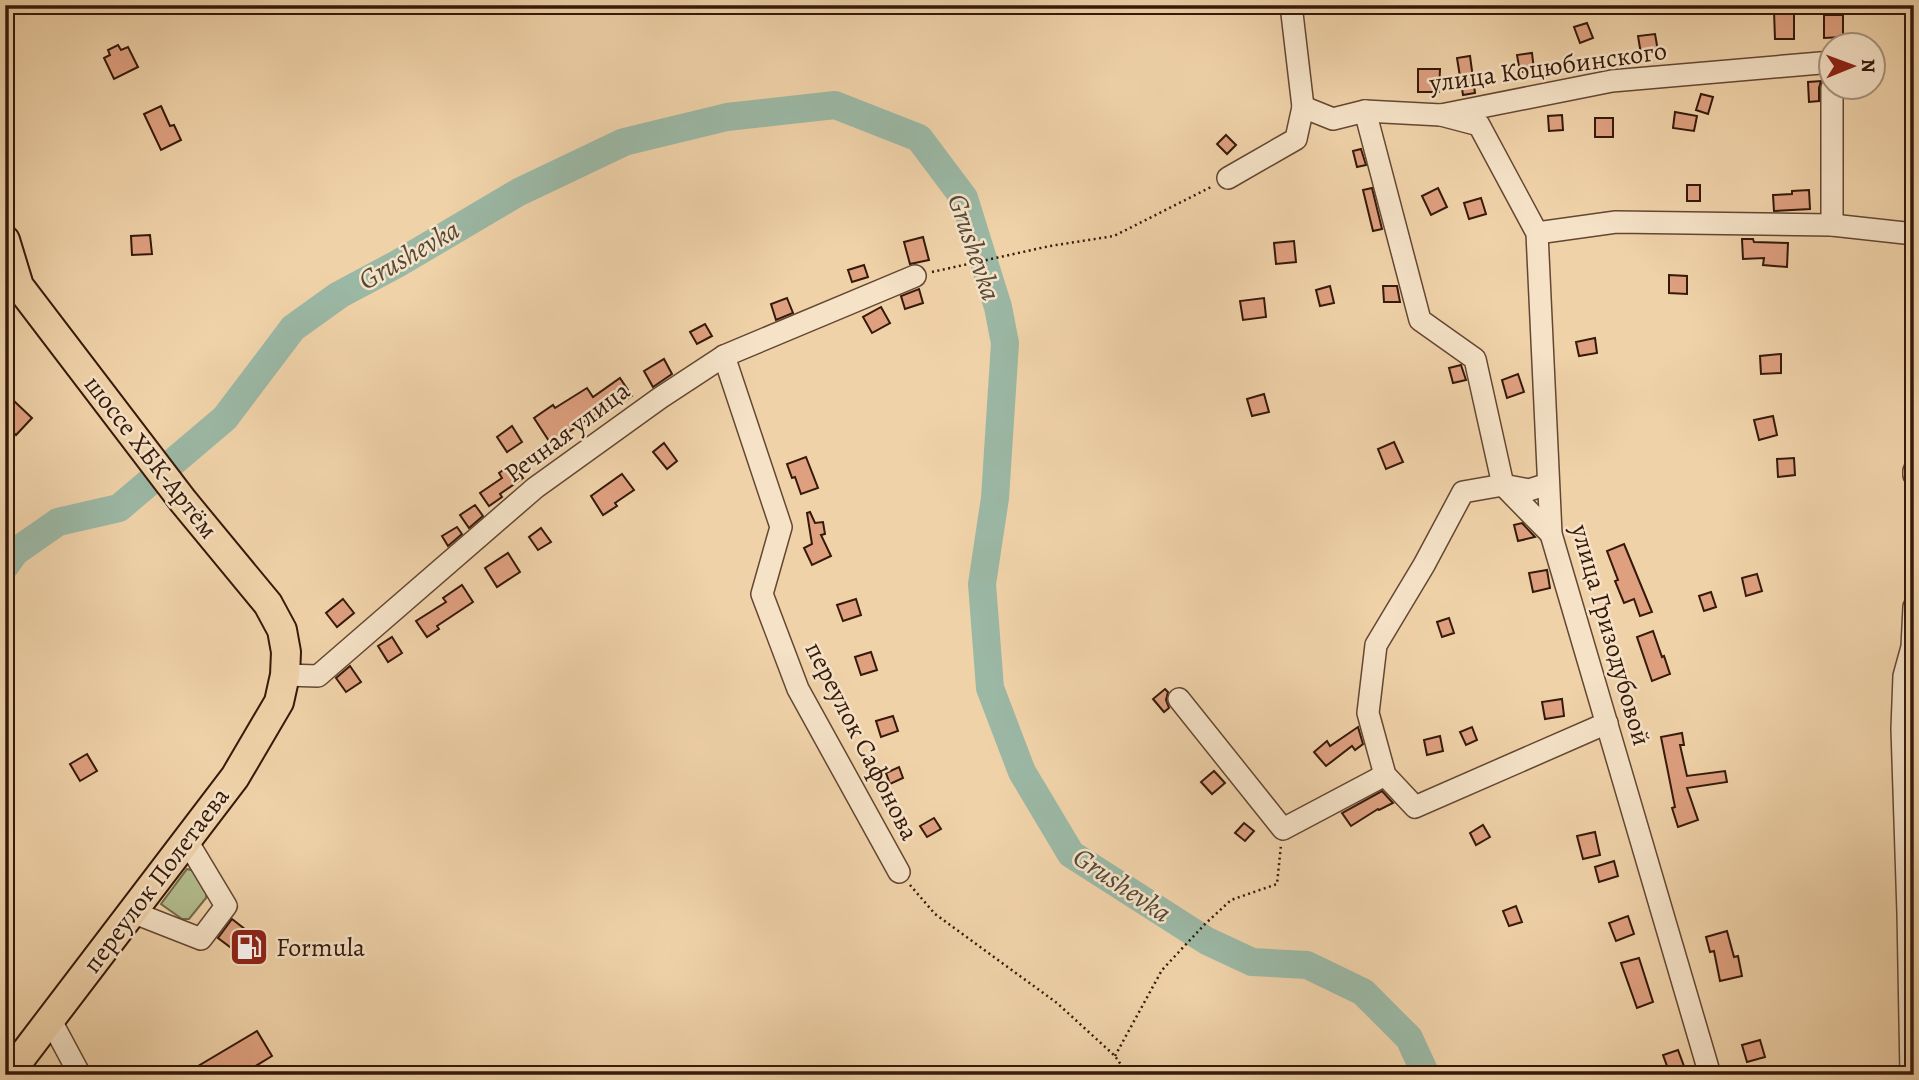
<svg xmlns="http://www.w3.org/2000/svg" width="1919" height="1080" font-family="Alegreya,serif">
  <rect width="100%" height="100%" fill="#f0d2a9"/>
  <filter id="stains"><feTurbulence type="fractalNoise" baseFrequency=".00286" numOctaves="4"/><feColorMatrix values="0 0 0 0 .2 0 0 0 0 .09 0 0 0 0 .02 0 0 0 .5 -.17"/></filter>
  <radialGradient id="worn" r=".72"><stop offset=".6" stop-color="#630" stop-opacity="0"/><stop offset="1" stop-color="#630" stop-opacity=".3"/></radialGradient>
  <polygon fill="#b3bd8e" stroke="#746b4c" stroke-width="2" points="187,869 195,871 207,889 206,898 189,919 182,919 161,904"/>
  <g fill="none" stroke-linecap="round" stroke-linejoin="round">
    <polyline stroke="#9bb8a5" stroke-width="28" points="5,566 15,552 58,522 119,508 225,418 293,328 339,295 397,264 519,192 624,142 727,117 835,105 919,138 964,198 998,307 1005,343 995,498 982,584 990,688 1022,772 1071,854 1207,941 1252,962 1307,965 1363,992 1409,1038 1426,1075"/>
  </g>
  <g fill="#dfa080" stroke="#35190a" stroke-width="2">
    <polygon points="1774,11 1794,11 1794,39 1775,39"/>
    <polygon points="1824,15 1843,15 1843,37 1824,38"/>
    <polygon points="1587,23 1593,38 1580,43 1574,27"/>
    <polygon points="1655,34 1658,51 1641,54 1638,36"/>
    <polygon points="118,45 121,50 128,47 138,67 114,79 104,58 110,55 108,50"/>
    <polygon points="1532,53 1534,70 1520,72 1517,55"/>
    <polygon points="1470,56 1475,93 1463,95 1457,58"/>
    <polygon points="1418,69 1440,69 1439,92 1418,92"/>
    <polygon points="1821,81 1819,88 1819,101 1809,102 1808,82"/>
    <polygon points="1701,94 1713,97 1708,114 1696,110"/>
    <polygon points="161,106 170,126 174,125 181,140 161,150 144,114"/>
    <polygon points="1675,112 1697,116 1694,131 1673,128"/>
    <polygon points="1562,115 1563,130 1549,131 1548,116"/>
    <rect x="1595" y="118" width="18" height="19"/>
    <polygon points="1226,135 1236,145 1227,154 1217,144"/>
    <polygon points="1361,149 1366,165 1357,167 1353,151"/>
    <rect x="1687" y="185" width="13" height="16"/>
    <polygon points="1372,188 1382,229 1373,231 1363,190"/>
    <polygon points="1438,188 1447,207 1431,215 1422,196"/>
    <polygon points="1809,190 1810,209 1774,211 1773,195 1792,194 1792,191"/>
    <polygon points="1481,198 1486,214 1469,219 1464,203"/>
    <polygon points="150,235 152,254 132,255 131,236"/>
    <polygon points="923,237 929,260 910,264 904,242"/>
    <polygon points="1742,239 1753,239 1754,242 1788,243 1787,267 1763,265 1764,258 1743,259"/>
    <polygon points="1294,241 1296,262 1276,264 1274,243"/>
    <polygon points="864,265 868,277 852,282 848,270"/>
    <polygon points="1669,275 1687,276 1687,294 1669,293"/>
    <polygon points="1330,286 1334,303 1320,306 1316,290"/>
    <polygon points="1383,286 1397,286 1400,302 1384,302"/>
    <polygon points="919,289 923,303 905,309 901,296"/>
    <polygon points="787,298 793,313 776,320 771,304"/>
    <polygon points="1264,298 1266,317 1243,320 1240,301"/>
    <polygon points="881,307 890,323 872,333 863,317"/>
    <polygon points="705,324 712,336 697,344 690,332"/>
    <polygon points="1595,338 1597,353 1579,356 1576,342"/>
    <polygon points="1781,354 1781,373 1761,374 1760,356"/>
    <polygon points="664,359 672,374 653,387 644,371"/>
    <polygon points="1461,365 1466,380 1453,383 1449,368"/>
    <polygon points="1518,374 1524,392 1507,398 1502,380"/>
    <polygon points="620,378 632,396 612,409 609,405 551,444 534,418 553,405 555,408 587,388 593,397"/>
    <polygon points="1264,394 1269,412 1252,416 1247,399"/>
    <polygon points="14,401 32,418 16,435 5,425 5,410"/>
    <polygon points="1773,416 1777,435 1759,440 1754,420"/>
    <polygon points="512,426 522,442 507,452 497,437"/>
    <polygon points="1394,442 1403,462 1386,469 1378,449"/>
    <polygon points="664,443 677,461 667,469 653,452"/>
    <polygon points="806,457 818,488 801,494 795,477 792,478 787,464"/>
    <polygon points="1794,458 1795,475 1778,477 1777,459"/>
    <polygon points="513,463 523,478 500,494 502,497 489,506 480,493 502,478 499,473"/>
    <polygon points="622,474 634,490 615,503 617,506 603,515 591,496"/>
    <polygon points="475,505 483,516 469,528 460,515"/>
    <polygon points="810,512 815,523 823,522 825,534 821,535 831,556 812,565 804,548 812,544 807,513"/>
    <polygon points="1522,523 1535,537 1518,541 1514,525"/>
    <polygon points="457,527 462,534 448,546 442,536"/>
    <polygon points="541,528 551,542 538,550 529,537"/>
    <polygon points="1624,544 1652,612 1640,616 1634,599 1624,603 1615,581 1618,580 1607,551"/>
    <polygon points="508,553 520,572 497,587 485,568"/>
    <polygon points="1547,570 1550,588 1533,592 1529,573"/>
    <polygon points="1757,574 1762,591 1746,596 1742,578"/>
    <polygon points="462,585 473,602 437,626 439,629 427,637 416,621 446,602 443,598"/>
    <polygon points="1711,592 1716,607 1704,611 1699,596"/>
    <polygon points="343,599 354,613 337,627 326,613"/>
    <polygon points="856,599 861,615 843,621 837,605"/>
    <polygon points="1449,618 1454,633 1442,637 1437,622"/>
    <polygon points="1653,631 1662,657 1664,656 1670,674 1652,681 1637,637"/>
    <polygon points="392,637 402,653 388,662 378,646"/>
    <polygon points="871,652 877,670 861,675 855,657"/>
    <polygon points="350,666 361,682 346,692 336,678"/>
    <polygon points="1165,689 1168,692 1166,700 1169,708 1164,712 1153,699"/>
    <polygon points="1562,699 1564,716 1545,719 1542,702"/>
    <polygon points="893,716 898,731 881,737 876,721"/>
    <polygon points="1358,727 1363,744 1355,750 1352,746 1326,766 1314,752 1327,741 1330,746"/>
    <polygon points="1472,727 1477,740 1466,745 1460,732"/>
    <polygon points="1682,733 1684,745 1680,745 1687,776 1725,771 1727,782 1687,788 1698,820 1678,827 1672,808 1675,807 1661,737"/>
    <polygon points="1440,736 1443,751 1427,755 1424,740"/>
    <polygon points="87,754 97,771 80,781 70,764"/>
    <polygon points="899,767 903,778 890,784 886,773"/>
    <polygon points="1214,771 1225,783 1212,794 1201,782"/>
    <polygon points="1382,791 1393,803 1379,810 1378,809 1351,826 1342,813"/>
    <polygon points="934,818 941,829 927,837 920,826"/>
    <polygon points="1244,823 1254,831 1245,841 1235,833"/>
    <polygon points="1483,825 1490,837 1476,845 1470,833"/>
    <polygon points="1595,832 1600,855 1583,859 1577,836"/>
    <polygon points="1614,861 1618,876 1599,882 1595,867"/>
    <polygon points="1516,906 1522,922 1509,926 1503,911"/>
    <polygon points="1628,916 1634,934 1616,941 1609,923"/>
    <polygon points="232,919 264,944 250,962 218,938"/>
    <polygon points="1727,931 1734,957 1738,956 1742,976 1720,981 1714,951 1710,952 1706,937"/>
    <polygon points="1639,958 1653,1002 1637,1008 1621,963"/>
    <polygon points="257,1031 272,1056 241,1075 183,1075"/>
    <polygon points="1760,1040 1765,1057 1747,1062 1742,1045"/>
    <polygon points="1678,1050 1685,1069 1670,1074 1663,1055"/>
  </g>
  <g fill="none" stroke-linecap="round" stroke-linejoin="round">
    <g stroke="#644732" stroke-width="24">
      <g id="minor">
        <polyline points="1303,107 1333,119 1365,111 1441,115 1612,81 1832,62"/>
        <polyline points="1365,111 1420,320 1475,359 1503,485 1551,534"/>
        <polyline points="1441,115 1479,125 1537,233 1551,534 1710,1075"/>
        <polyline points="1228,178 1296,139 1303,107 1291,5"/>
        <polyline points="1832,225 1832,88"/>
        <polyline points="1537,233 1616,222 1832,225 1914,234"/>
        <polyline points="724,356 781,527 762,594 798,689 899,872"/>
        <polyline points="1914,471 1914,475"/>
        <polyline points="1548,484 1529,490 1503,485 1463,492 1424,565 1376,645 1368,713 1385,775 1415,807 1607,723"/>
        <polyline points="285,675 318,676 535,488 660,398 724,356 915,276"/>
        <polyline points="1179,699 1283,829 1385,775"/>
        <polyline points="132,912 201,939 226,906 187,841"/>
        <polyline points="50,1019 80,1075"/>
        <polyline points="1911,1075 1908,913 1902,729 1904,676 1912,647 1914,607"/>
      </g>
    </g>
    <g stroke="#35190a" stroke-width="32">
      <polyline id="major" points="5,240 19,286 183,501 268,604 282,630 286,652 285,675 279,702 235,777 8,1075"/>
    </g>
    <g stroke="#35190a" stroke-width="2.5" stroke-dasharray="2 3.5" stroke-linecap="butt">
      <polyline points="932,272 1050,246 1114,236 1211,187"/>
      <polyline points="910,885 935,914 1057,1003 1115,1056 1128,1075"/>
      <polyline points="1115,1056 1162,970 1205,924 1231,900 1277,884 1281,845"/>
    </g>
    <use href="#minor" stroke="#f5e2c7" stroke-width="21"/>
    <use href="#major" stroke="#f0d2a9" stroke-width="28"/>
  </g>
  <defs>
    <g id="fuel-square" transform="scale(2.0125)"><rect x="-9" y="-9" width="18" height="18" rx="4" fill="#8f2418" stroke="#f5e2c7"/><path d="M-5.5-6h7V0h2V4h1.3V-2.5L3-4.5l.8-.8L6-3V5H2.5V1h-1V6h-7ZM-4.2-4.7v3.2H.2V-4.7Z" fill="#fff"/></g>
  </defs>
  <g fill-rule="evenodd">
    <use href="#fuel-square" x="249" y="947"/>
  </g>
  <g text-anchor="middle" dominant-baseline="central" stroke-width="5" stroke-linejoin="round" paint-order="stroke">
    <g font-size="26" fill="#35190a" stroke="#f5e2c7">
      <text transform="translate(1548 67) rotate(-8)">улица Коцюбинского</text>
      <text transform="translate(567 432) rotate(-37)">Речная улица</text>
      <text transform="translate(151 457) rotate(52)">шоссе ХБК-Артём</text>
      <text transform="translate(1611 635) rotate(74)">улица Гризодубовой</text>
      <text transform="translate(862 741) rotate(63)">переулок Сафонова</text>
      <text transform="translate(156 880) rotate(-53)">переулок Полетаева</text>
    </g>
    <g font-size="26" fill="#35190a" stroke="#f5e2c7" text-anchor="start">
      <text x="276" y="947">Formula</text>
    </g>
    <g font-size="28" font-style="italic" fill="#544938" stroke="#f5e2c7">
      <text transform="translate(974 247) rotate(71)">Grushevka</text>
      <text transform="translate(409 255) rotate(-30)">Grushevka</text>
      <text transform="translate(1122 885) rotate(34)">Grushevka</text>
    </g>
  </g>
  <rect width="1919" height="1080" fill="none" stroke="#f0d2a9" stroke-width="28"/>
  <rect x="7" y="7" width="1905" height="1066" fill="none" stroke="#35190a" stroke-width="3.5"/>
  <rect x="14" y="14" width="1891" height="1052" fill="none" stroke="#35190a" stroke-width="2"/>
  <g transform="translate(1852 66) rotate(89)"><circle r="33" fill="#f5e2c7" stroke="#a8927b" stroke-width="2"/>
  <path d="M0-5L12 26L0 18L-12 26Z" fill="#8f2418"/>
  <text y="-10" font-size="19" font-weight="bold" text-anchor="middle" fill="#35190a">N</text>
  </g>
  <rect width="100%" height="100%" filter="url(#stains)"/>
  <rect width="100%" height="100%" fill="url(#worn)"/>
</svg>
